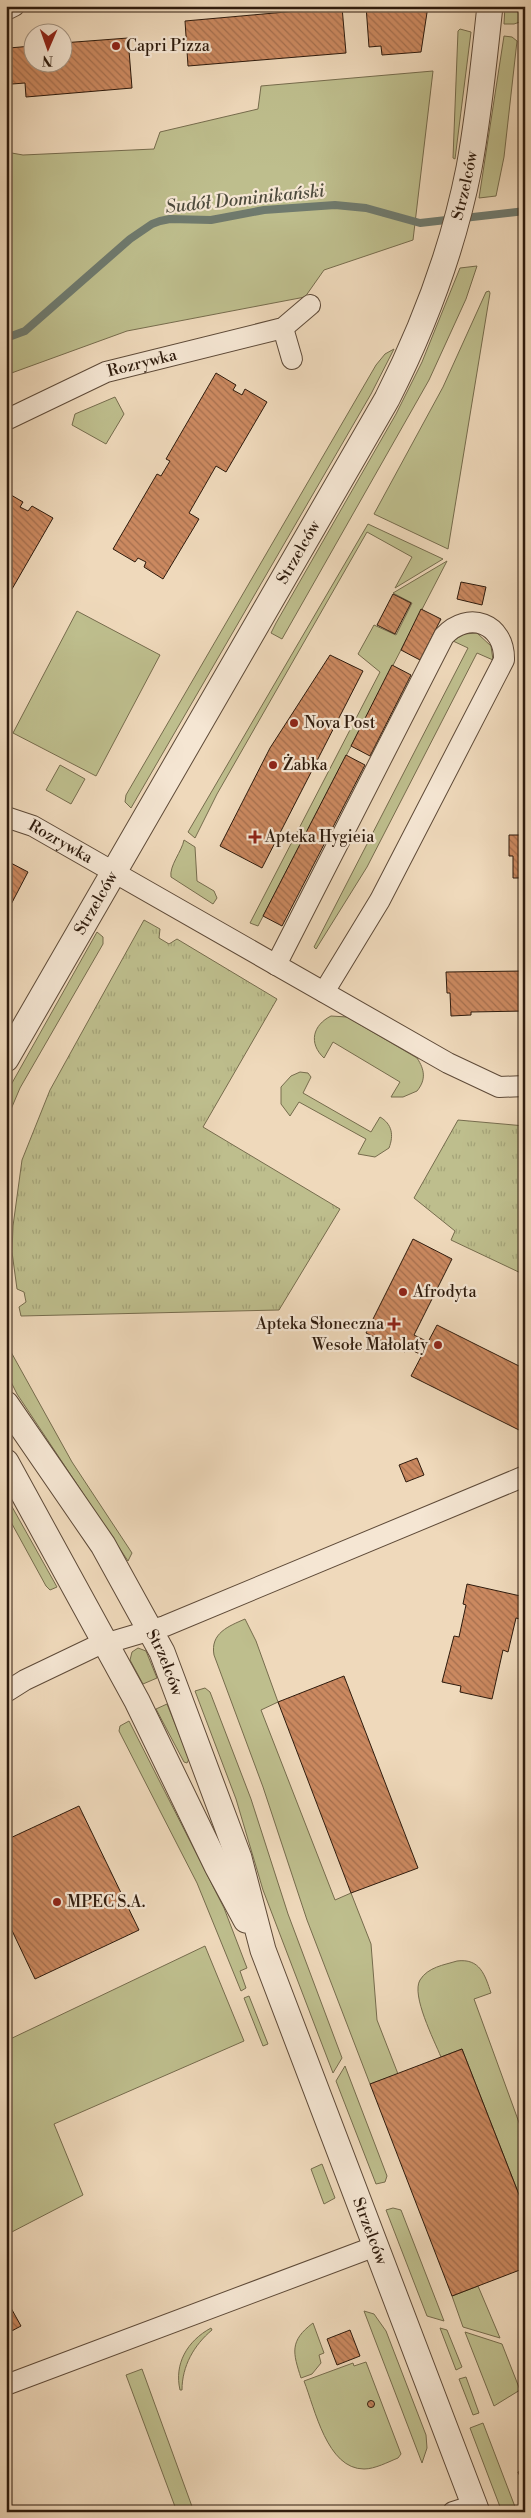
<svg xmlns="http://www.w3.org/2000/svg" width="531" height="2518" font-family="'Libre Bodoni',serif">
  <defs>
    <pattern id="park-tufts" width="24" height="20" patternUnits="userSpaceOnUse" patternTransform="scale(1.25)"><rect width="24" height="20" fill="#bebe8d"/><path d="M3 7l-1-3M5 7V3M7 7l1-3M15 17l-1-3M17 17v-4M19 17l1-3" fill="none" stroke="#a4a378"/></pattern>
    <pattern id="building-back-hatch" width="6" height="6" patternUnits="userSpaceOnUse" patternTransform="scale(1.25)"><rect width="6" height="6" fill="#cb8960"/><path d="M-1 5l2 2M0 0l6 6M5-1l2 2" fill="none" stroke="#a56f4e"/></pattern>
  </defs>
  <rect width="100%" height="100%" fill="#efd9bb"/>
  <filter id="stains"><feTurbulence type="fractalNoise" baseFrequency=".004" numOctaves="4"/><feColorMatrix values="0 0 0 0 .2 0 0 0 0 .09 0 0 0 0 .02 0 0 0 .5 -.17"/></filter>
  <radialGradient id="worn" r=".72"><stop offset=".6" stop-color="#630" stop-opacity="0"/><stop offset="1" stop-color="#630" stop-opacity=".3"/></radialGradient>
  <g fill="#bebe8d" stroke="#766c4d">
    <polygon points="505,6 521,6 520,22 514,24 504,24"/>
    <polygon points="460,29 471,32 455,159 453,158 458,31"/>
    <polygon points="504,36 512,37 517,41 504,157 496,196 479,198"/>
    <polygon points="433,71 413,240 324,270 305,297 127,331 6,375 6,152 23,155 154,149 160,132 258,109 261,86"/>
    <polygon points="477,266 466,299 429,380 282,639 271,633 276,623 396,414 422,362 460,268"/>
    <polygon points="489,291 490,293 448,549 374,514 443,387 486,292"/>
    <polygon points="394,349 371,394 131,808 125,802 126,795 376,365 385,354"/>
    <polygon points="115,397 124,414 106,444 72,425 75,414"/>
    <polygon points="368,524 443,559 395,588 412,557 367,532 217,794 195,838 188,832"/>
    <polygon points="447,561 258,926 250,923 380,672 358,654 374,625 396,635 412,603 393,593"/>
    <polygon points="77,611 160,655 96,776 13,733"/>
    <polygon points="477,633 491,646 493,660 477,653 367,867 316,949 314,947 468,648 453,641 464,634"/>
    <polygon points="60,765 85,779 71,804 46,790"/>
    <path d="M184,840L195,847L197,881L214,891L217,898L213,904L171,877C169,866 182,851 184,840Z"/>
    <polygon points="97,932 103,937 103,944 20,1088 6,1121 6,1096 12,1083"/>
    <path d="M331,1016L347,1017L417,1058C425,1070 426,1080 417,1091L403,1097H391L400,1082L333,1042L324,1058C308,1043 313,1025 331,1016Z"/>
    <path d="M300,1072L308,1073L311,1077L303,1093L371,1132L380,1117C392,1124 394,1135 389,1148L375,1157L358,1154L366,1139L299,1102L290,1116L281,1104V1087L291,1076Z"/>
    <polygon points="6,1343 72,1462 132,1553 128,1561 17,1394 6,1372"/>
    <polygon points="6,1496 57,1587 50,1590 46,1586 6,1513"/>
    <path d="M245,1619L256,1641L278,1702L261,1710L335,1900L351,1893L371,1944L377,2020L398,2074L370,2084L307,1920L263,1787L214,1655C210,1633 229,1626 245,1619Z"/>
    <polygon points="138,1648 146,1651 157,1678 143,1684 130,1660 132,1652"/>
    <polygon points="205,1688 210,1692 251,1799 288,1914 342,2058 333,2073 263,1890 236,1799 195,1691"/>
    <polygon points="167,1704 189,1759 187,1763 184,1762 156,1709"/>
    <polygon points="129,1721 224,1908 247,1968 240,1971 246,1988 241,1991 197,1883 119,1731 120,1726"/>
    <polygon points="205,1946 244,2041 54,2124 83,2195 6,2235 6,2041"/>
    <path d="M457,1961C480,1958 485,1975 491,1993L474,1999L525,2139V2210L462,2049L441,2057C434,2040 411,1995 420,1980C428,1967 444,1965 457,1961Z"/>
    <polygon points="249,1996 268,2044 263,2046 244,1998"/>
    <polygon points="345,2066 387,2176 385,2182 376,2184 336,2081"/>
    <polygon points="322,2164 335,2198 324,2204 311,2169"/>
    <polygon points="393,2208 401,2210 444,2321 427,2316 386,2210"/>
    <polygon points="478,2286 500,2338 463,2327 452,2296"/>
    <polygon points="364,2311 374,2314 386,2331 426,2435 427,2448 422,2463"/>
    <path d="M313,2323L324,2353L319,2355L321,2363L312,2374L301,2378C293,2353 289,2341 313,2323Z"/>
    <path d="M211,2328L212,2330C194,2345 182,2366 182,2390H180C174,2364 187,2341 211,2328Z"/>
    <polygon points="440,2328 447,2330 462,2367 456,2370"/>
    <polygon points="465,2332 502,2344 520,2390 494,2406"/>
    <path d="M366,2362L401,2454L398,2458C388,2462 375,2469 364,2469C327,2469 315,2409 304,2381L353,2363L354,2366Z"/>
    <polygon points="142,2369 194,2512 177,2512 126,2375"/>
    <polygon points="466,2377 479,2413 473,2415 459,2379"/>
    <polygon points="483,2423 517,2512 502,2512 470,2428"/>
  </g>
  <g fill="url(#park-tufts)" stroke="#766c4d">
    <polygon points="144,920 160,929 159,938 169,944 177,939 277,999 203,1127 340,1209 279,1310 21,1316 19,1307 26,1302 24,1292 17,1289 12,1252 13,1226 22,1160 50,1090"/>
    <polygon points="458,1120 525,1126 525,1275 451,1240 455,1231 414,1198"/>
  </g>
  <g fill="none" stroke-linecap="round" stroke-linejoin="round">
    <polyline stroke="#6f7a6e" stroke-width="8" points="6,338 25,331 130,239 152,224 160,221 170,219 211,220 264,210 335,205 366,208 420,223 525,211"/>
  </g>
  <g fill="url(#building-back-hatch)" stroke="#2e1b0d">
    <polygon points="366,6 428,6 421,52 382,55 381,46 369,47"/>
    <polygon points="342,7 346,53 188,66 185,21"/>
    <polygon points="128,38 132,88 26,97 25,83 12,84 9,48 32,46 32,62 62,62 62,43"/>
    <polygon points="216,373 236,385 233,390 242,395 245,389 267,402 226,472 216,466 189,513 199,519 163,579 144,567 146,562 138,558 135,562 113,549 157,474 161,476 170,461 166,459"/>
    <polygon points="6,492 23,502 20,507 28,511 32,506 53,518 12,589 6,586"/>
    <polygon points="461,582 486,587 482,605 457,599"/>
    <polygon points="393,594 411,603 395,634 377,625"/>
    <polygon points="421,609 441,619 420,660 401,650"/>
    <polygon points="330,655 363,671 262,868 220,846 270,748"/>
    <polygon points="392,665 411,675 370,756 351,746"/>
    <polygon points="346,755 365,765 282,926 263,916"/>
    <polygon points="509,835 525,835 525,878 513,878 513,856 509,856"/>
    <polygon points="7,861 28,872 6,914 6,863"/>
    <polygon points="525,971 525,1011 471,1012 471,1015 451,1016 450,993 447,993 446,972"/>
    <polygon points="413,1239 452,1259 414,1335 428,1342 437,1325 525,1369 525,1433 411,1376 422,1355 407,1348 405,1352 366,1333"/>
    <polygon points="417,1458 424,1475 406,1482 399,1465"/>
    <polygon points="467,1584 525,1597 520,1619 516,1618 508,1652 503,1650 492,1699 460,1692 461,1686 442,1682 454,1636 459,1637 466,1605 463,1604"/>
    <polygon points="344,1676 418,1868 351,1893 278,1702"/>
    <polygon points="79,1806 139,1930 35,1979 6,1918 6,1840"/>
    <polygon points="462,2049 525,2210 525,2268 452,2296 370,2084"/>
    <polygon points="6,2299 21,2326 6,2334"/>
    <polygon points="350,2330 360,2356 337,2365 327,2339"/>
    <circle cx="371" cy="2404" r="3.5"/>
    <polygon points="525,2470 525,2488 518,2472"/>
  </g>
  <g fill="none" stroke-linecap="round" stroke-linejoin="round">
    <g stroke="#5e4a38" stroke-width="22">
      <g id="minor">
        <polyline points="6,10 14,6"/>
        <polyline points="283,328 292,359"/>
        <path id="s1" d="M6,420L106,372L283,328L310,305"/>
        <path id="s2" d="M6,817L33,826L448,1063L499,1087L525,1086"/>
        <path d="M276,965L444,636C468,610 505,623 504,660L380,900L324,992"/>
        <polyline points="6,1692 25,1680 94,1647 165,1626 525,1476"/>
        <polyline points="6,2385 376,2246"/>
        <polyline points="453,2512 475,2505"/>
      </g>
    </g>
    <g stroke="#5e4a38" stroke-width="27">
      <g id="tertiary">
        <path id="s3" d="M6,1059L387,399C424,326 453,249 469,168C479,115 484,60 490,6"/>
        <path id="s4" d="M6,1404L103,1545L162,1652L239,1858L263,1950L477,2512"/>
        <polyline points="6,1462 137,1701 217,1866 246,1920"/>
      </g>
    </g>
    <use href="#minor" stroke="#f5e6d3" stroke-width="20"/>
    <use href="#tertiary" stroke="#f5e6d3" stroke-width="25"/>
  </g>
  <g fill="#8f2418" stroke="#f5e6d3" stroke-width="2">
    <circle cx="116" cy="46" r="5"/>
    <circle cx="294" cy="723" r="5"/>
    <circle cx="273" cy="765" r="5"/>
    <path d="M252.5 829.5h5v5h5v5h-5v5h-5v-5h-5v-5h5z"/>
    <circle cx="403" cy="1292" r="5"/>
    <path d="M391.5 1316.5h5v5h5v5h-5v5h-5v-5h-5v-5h5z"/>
    <circle cx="438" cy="1345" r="5"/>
    <circle cx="57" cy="1902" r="5"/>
  </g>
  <g text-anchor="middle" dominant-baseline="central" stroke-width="4.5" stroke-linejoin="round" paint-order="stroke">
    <g font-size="16" fill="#2e1b0d" stroke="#f5e6d3" text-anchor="start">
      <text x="126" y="46">Capri Pizza</text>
      <text x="304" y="723">Nova Post</text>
      <text x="283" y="765">Żabka</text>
      <text x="265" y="837">Apteka Hygieia</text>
      <text x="413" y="1292">Afrodyta</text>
      <text x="384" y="1324" text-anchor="end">Apteka Słoneczna</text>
      <text x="428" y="1345" text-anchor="end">Wesołe Małolaty</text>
      <text x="67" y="1902">MPEC S.A.</text>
    </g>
    <g font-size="16" fill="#2e1b0d" stroke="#f5e6d3">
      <text stroke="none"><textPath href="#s3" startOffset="990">Strzelców</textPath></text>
      <text stroke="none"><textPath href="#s1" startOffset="148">Rozrywka</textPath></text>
      <text stroke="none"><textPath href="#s3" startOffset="585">Strzelców</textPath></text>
      <text stroke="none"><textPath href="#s2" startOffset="60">Rozrywka</textPath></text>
      <text stroke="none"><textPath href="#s3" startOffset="180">Strzelców</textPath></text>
      <text stroke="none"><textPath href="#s4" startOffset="304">Strzelców</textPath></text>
      <text stroke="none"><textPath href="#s4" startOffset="909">Strzelców</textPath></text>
    </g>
    <g font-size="18" font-style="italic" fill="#4e4b3d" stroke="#f5e6d3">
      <text transform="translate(245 199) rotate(-6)">Sudół Dominikański</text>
    </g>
  </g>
  <rect width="531" height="2518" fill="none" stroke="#efd9bb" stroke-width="25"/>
  <rect x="8" y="8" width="516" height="2503" fill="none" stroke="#2e1b0d" stroke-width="2.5"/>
  <rect x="12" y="12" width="506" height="2493" fill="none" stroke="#2e1b0d"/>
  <g transform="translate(48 48) rotate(182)"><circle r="24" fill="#f5e6d3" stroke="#a59584"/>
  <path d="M0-4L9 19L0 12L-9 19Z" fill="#8f2418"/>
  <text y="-8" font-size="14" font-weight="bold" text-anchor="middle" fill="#2e1b0d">N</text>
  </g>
  <rect width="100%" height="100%" filter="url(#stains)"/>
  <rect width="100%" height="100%" fill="url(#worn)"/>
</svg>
